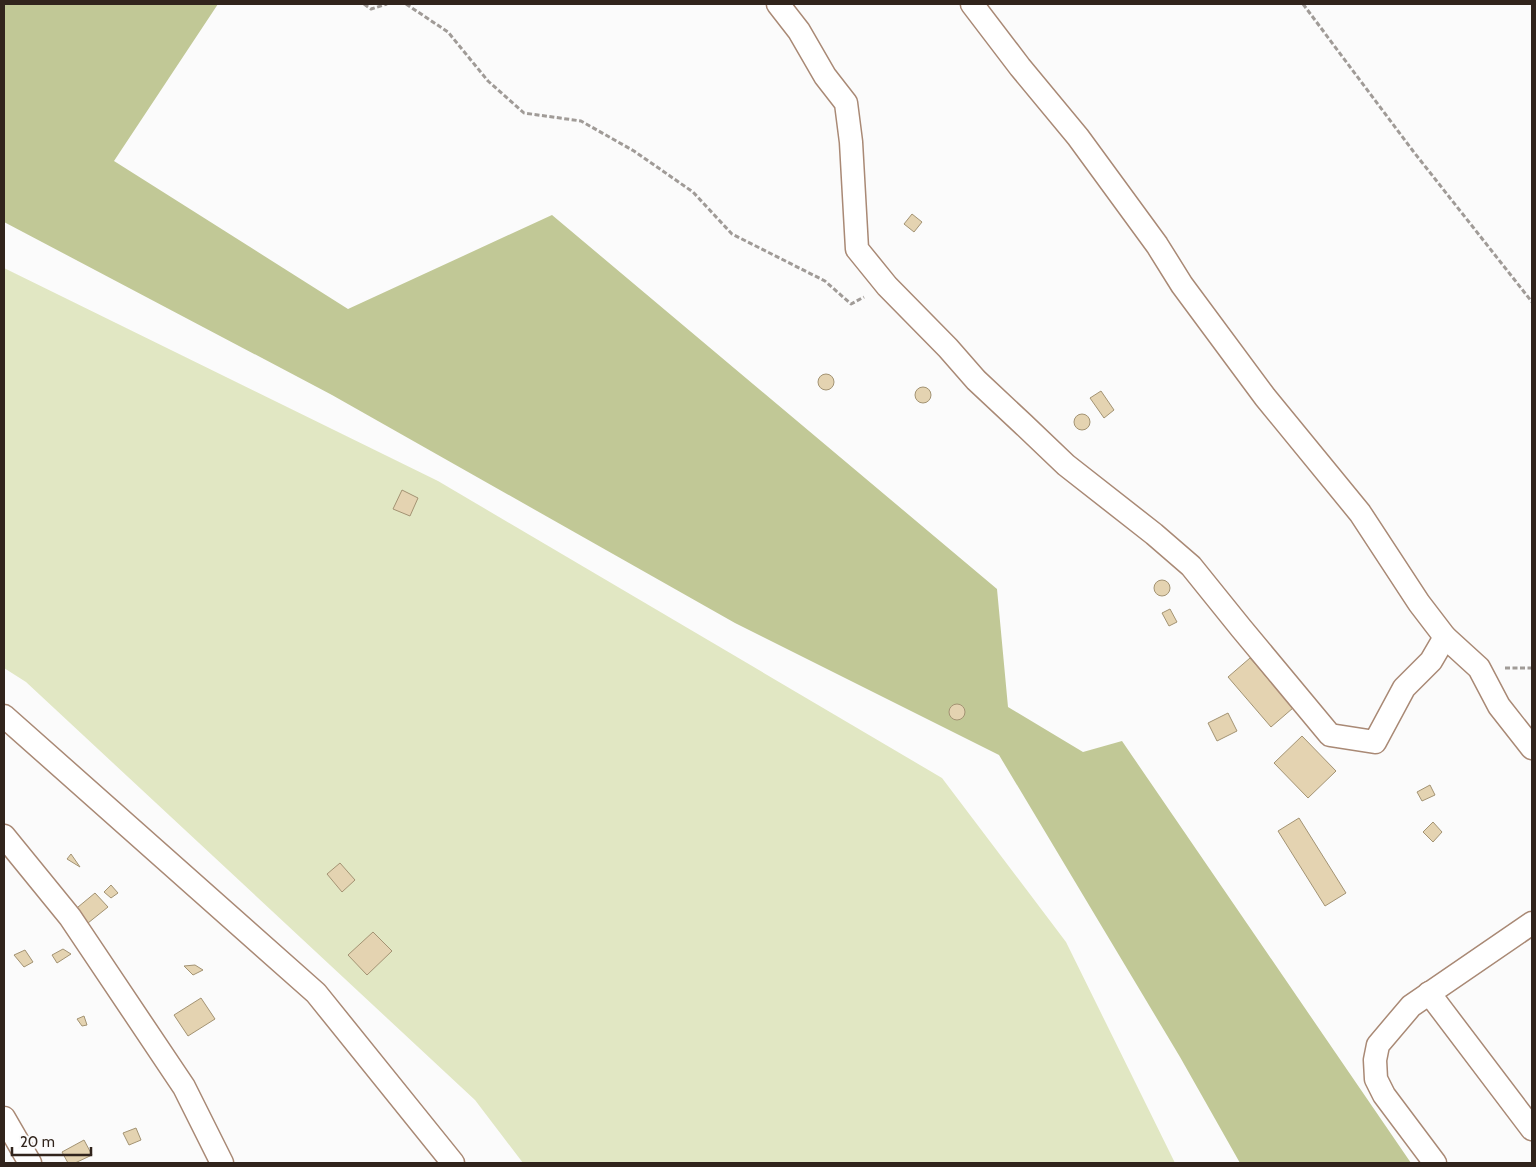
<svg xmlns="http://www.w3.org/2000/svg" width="1536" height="1167" font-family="Cabin,sans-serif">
  <rect width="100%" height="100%" fill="#fbfbfb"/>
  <polygon fill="#e1e7c3" points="4,268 438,481 942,778 1066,942 1175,1163 523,1163 475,1100 26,682 4,668"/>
  <polygon fill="#c1c896" points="4,4 218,4 114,161 348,309 552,215 997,589 1008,707 1083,752 1122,741 1411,1163 1240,1163 1180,1057 999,755 735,623 332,395 4,222"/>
  <g fill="#e4d3b1" stroke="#a39373">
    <polygon points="912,214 922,222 914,232 904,224"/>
    <circle cx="826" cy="382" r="8"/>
    <circle cx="923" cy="395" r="8"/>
    <polygon points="1101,391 1114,410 1104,418 1090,398"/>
    <circle cx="1082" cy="422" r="8"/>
    <polygon points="402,490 418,498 410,516 393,509"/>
    <circle cx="1162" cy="588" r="8"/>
    <polygon points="1170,609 1177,622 1169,626 1162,613"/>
    <polygon points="1250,658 1293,708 1271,727 1228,677"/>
    <circle cx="957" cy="712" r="8"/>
    <polygon points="1228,713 1237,731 1217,741 1208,723"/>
    <polygon points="1302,736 1336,771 1308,798 1274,763"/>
    <polygon points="1430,785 1435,795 1422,801 1417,792"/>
    <polygon points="1299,818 1346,893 1325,906 1278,831"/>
    <polygon points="1433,822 1442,832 1433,842 1423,832"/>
    <polygon points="71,854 80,867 67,859"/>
    <polygon points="340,863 355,880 342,892 327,874"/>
    <polygon points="111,885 118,893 111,898 104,892"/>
    <polygon points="95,893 108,907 88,923 72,912"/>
    <polygon points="373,932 392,951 367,975 348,955"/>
    <polygon points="63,949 71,954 57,963 52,955"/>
    <polygon points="25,950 33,962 24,967 14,955"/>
    <polygon points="195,965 203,970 193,975 184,966"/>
    <polygon points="201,998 215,1019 188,1036 174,1015"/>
    <polygon points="84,1016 87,1025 82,1026 77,1019"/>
    <polygon points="136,1128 141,1140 129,1145 123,1133"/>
    <polygon points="84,1140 92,1155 75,1163 68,1163 62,1152"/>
  </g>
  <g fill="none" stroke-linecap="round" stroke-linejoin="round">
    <g stroke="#a98975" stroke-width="25">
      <g id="street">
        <polyline points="778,4 799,31 825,76 846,103 851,142 857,249 887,286 948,348 976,380 1023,424 1066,465 1154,534 1191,566 1241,628 1330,735 1375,742 1404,688 1431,661 1445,637"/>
        <polyline points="972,4 1020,67 1078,137 1157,245 1182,285 1265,397 1360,513 1419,603 1445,637 1479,668 1499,706 1532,748"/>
        <polyline points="4,716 316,993 453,1163"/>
        <polyline points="4,836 70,917 184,1087 222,1163"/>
        <polyline points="1429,993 1532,1129"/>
        <polyline points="4,1118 30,1163"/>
        <polyline points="1435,1163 1384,1095 1376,1079 1375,1060 1378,1045 1411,1006 1532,923"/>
      </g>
    </g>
    <g stroke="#a09b97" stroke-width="3" stroke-dasharray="5 2.5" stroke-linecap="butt">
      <polyline points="364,4 371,9 387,4"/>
      <polyline points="406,4 448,32 488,81 524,113 581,121 634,151 693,192 732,234 825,281 851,304 864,297"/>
      <polyline points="1303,4 1413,151 1532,302"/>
      <polyline points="1505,668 1532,668"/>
    </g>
    <use href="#street" stroke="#fff" stroke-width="22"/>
  </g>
  <rect width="1536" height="1167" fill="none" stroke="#31241c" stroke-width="10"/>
  <path d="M12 1147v8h79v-8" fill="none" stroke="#31241c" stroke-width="2.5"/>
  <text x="20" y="1147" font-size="15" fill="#31241c" stroke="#fbfbfb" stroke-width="4" paint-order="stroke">20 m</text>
</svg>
